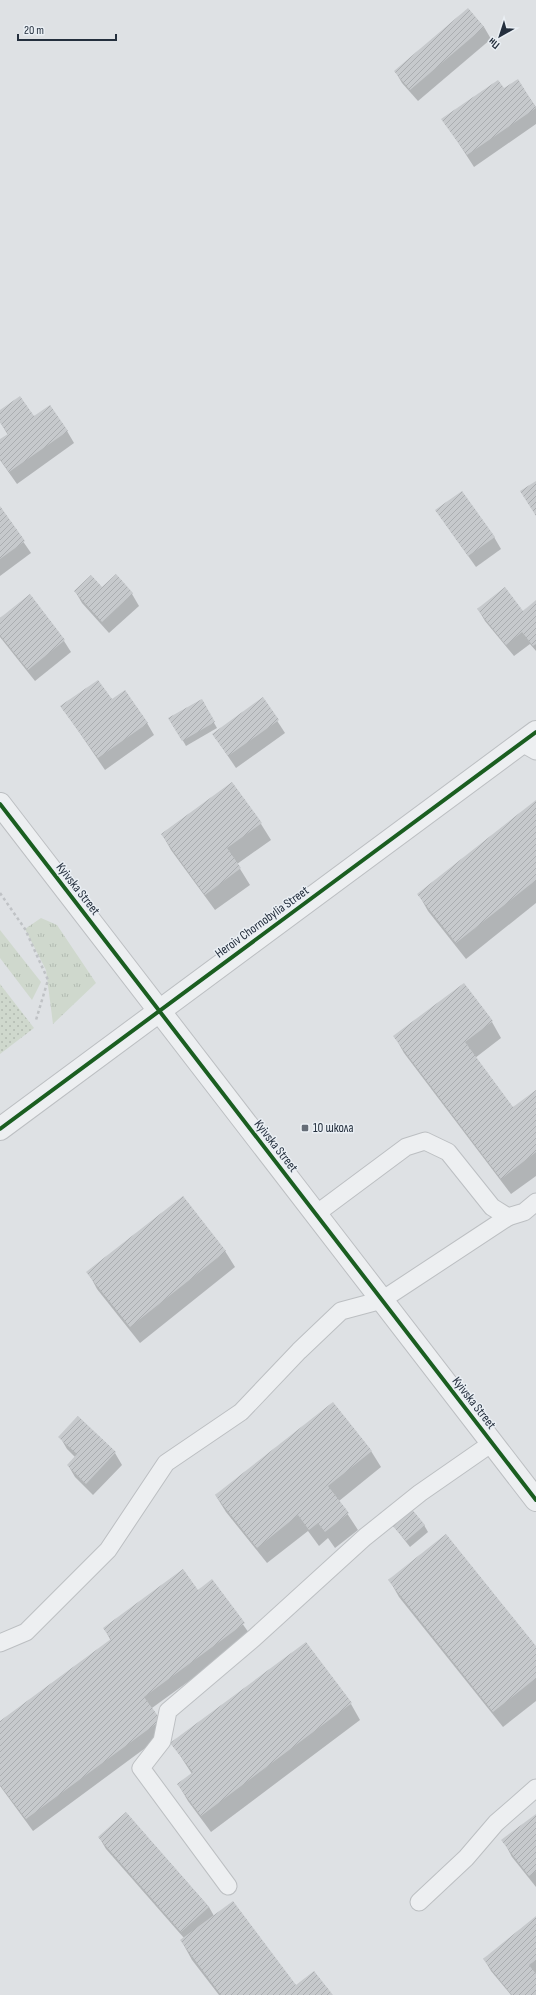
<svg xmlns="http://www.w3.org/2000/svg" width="536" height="1995" font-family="'Sofia Sans Condensed',sans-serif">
  <defs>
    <pattern id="grass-tufts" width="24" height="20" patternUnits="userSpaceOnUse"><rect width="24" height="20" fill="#cfd8cd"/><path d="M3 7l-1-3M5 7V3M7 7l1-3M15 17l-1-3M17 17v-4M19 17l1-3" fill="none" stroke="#b2bab1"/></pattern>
    <pattern id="garden-dots" width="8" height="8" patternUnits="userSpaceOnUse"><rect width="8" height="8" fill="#cfd8cd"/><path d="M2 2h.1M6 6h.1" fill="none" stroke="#b2bab1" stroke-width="1.8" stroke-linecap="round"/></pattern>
    <pattern id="building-hatch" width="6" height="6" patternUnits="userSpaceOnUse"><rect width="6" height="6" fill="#c6c9cc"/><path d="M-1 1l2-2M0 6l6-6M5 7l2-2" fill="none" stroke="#aaadb0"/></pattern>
  </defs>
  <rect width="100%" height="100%" fill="#dee1e4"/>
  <g fill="url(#grass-tufts)">
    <polygon points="41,918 57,925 96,983 53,1024 46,970 25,929"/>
    <polygon points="0,930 41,982 32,1000 0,958"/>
  </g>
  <polygon fill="url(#garden-dots)" points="0,984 34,1028 0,1054"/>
  <g fill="#0003">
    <polygon points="468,9 484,27 491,39 418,101 402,83 395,71"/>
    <polygon points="517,80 536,107 536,124 474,167 443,119 504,90"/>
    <polygon points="0,411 34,418 67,431 74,443 17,484 0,460 0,440 8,435 0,422"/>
    <polygon points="0,508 31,553 0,576"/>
    <polygon points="444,522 494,537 501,549 476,567"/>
    <polygon points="102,588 132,594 139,606 109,633 82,603 75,591"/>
    <polygon points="30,596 64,641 71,652 35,681 0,637 0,619"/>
    <polygon points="536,602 536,651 530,644 514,656 485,621 478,609 523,612"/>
    <polygon points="263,699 285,733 236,768 213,734"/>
    <polygon points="201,700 217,728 186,746 170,718"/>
    <polygon points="112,701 147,723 154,735 105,770 62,707"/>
    <polygon points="232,783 261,824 271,840 237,864 250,885 215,910 171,850 162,834"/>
    <polygon points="536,802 536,903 466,959 428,911 419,895"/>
    <polygon points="492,1022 501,1038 475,1058 513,1108 536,1091 536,1176 511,1194 404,1053 395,1037"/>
    <polygon points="225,1251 235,1267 140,1343 97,1289 88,1272"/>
    <polygon points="78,1417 115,1453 122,1465 93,1495 75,1477 68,1465 75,1457 67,1449 60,1437"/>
    <polygon points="371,1451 381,1467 339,1501 358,1530 335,1548 328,1538 319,1546 308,1531 267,1563 226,1512 216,1496"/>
    <polygon points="392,1524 424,1525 428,1532 410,1547"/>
    <polygon points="212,1580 251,1636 152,1708 167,1732 33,1831 0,1786 0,1722 111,1641 104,1628 198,1591"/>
    <polygon points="390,1581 536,1648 536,1701 503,1727 399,1597"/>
    <polygon points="351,1704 360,1720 211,1832 188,1801 178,1784 192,1774 172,1743"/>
    <polygon points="126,1813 209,1907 214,1916 296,1986 331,1995 219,1995 192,1960 181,1940 184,1938 106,1849 99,1837"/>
    <polygon points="536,1815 536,1887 512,1857 503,1840"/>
    <polygon points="536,1917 536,1995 511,1995 491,1971 484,1959"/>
  </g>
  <g fill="url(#building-hatch)">
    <polygon points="468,8 484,27 410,90 394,71"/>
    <polygon points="518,79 536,108 467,155 441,119 498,80 504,88"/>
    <polygon points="20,396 34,416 50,405 68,431 9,472 0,459 0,439 8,434 0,422 0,410"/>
    <polygon points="536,481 536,516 520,491"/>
    <polygon points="462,491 495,537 468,556 435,510"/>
    <polygon points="0,506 25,541 0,559"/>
    <polygon points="116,574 133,593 102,622 74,591 91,575 102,587"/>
    <polygon points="505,587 523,611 536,600 536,644 533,646 522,632 506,645 477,609"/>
    <polygon points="30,594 65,640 28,670 0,635 0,618"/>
    <polygon points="98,680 112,699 125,690 148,723 98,758 60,706"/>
    <polygon points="263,697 279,720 228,756 212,734"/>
    <polygon points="202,699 215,722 182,741 168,718"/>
    <polygon points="232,782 262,823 227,848 241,868 205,895 161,834"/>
    <polygon points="536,800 536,880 456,943 417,894"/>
    <polygon points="464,983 493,1021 465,1042 513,1107 536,1090 536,1152 501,1179 393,1036"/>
    <polygon points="183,1196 226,1251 130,1327 86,1272"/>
    <polygon points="333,1402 372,1451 328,1486 349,1513 325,1532 318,1523 309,1530 298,1515 257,1548 215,1495"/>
    <polygon points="78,1416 116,1452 86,1484 67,1465 77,1454 58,1437"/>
    <polygon points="410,1507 425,1525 406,1541 391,1524"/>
    <polygon points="446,1534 536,1646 536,1678 493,1712 388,1580"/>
    <polygon points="183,1569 198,1590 212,1579 245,1623 144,1697 161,1720 26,1819 0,1785 0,1721 111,1639 103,1628"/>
    <polygon points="306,1642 352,1703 201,1816 177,1784 193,1772 170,1743"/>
    <polygon points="126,1812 209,1907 181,1932 98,1837"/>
    <polygon points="536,1814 536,1871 529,1876 501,1840"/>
    <polygon points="233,1901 296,1985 314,1971 333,1995 221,1995 180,1940"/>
    <polygon points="536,1916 536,1960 529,1965 536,1974 536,1995 512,1995 483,1959"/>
  </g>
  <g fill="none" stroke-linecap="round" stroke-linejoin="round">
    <g stroke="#bcbfc2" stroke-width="19">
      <g id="service">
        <polyline points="522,743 536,751"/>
        <polyline points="316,1214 406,1147 425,1141 448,1152 492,1207 508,1217 524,1212 536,1202"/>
        <polyline points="0,1643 26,1632 108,1550 166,1463 241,1412 299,1351 341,1311 382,1300 508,1217"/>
        <polyline points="228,1886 141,1768 162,1741 168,1711 254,1638 365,1537 420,1493 492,1443"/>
        <polyline points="419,1902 466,1858 496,1823 536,1788"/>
      </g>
    </g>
    <g stroke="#bcbfc2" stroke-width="24">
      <polyline id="minor" points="0,1129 536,732"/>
    </g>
    <g stroke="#bcbfc2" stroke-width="24">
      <polyline id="tertiary" points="0,804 536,1500"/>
    </g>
    <polyline stroke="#bfc2c5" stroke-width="2.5" stroke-dasharray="3 3" stroke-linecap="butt" points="0,893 25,929 48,980 36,1020"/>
    <use href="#service" stroke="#edeff1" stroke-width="17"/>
    <use href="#minor" stroke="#edeff1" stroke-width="22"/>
    <use href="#tertiary" stroke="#edeff1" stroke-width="22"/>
    <g stroke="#eaeff4" stroke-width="6">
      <g id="cycleway">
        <polyline points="0,804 536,1500"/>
        <polyline points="0,1129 536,732"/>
      </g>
    </g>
    <use href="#cycleway" stroke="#1b5e20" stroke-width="4"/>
  </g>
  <rect fill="#656d77" stroke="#eaeff4" stroke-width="1.5" x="301" y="1124" width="8" height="8" rx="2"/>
  <g text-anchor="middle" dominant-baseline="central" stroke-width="3" stroke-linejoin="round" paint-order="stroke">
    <g font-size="13" fill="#242f3d" stroke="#eaeff4">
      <text transform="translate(78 889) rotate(52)">Kyivska Street</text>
      <text transform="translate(262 922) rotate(-36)">Heroiv Chornobylia Street</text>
      <text transform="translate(276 1146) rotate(52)">Kyivska Street</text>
      <text transform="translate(474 1403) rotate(52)">Kyivska Street</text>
    </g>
    <g font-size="13" fill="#242f3d" stroke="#eaeff4" text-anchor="start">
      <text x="313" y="1128">10 школа</text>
    </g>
  </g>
  <g transform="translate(500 36) rotate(219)" stroke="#eaeff4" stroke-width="3" paint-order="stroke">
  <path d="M0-3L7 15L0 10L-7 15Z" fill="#242f3d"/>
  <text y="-6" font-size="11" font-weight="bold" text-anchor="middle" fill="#242f3d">Пн</text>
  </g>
  <path d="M18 34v6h98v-6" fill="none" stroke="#242f3d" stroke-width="2"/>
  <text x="24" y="34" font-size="12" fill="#242f3d" stroke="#eaeff4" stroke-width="3" paint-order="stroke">20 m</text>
</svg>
